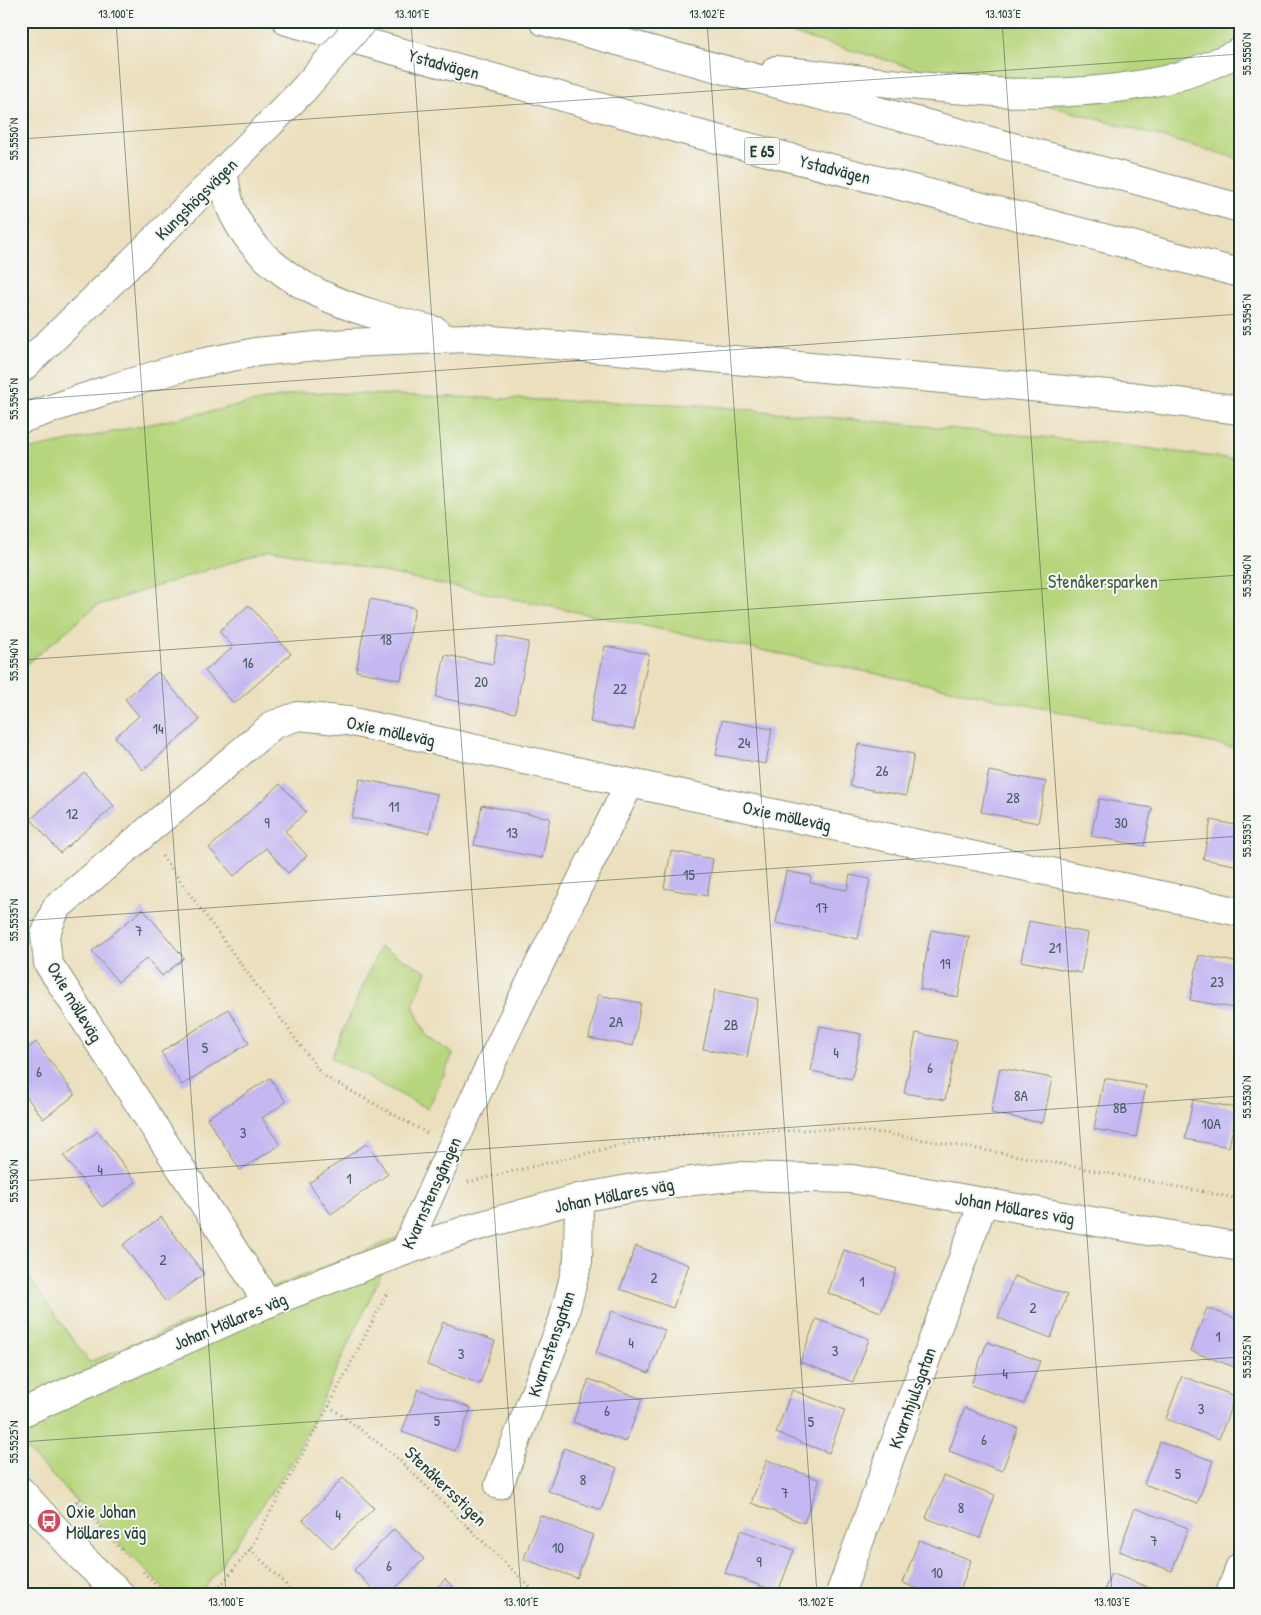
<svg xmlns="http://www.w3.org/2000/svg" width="1261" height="1615" font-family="'Patrick Hand',sans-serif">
  <rect width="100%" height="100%" fill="#f6f6f2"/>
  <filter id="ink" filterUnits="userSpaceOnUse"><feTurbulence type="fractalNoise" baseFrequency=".02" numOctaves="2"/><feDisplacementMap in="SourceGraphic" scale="10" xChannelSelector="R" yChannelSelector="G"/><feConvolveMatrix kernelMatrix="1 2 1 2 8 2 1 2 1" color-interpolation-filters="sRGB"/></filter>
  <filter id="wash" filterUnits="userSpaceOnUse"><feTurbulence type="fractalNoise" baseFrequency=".0096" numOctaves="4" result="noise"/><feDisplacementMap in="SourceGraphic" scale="20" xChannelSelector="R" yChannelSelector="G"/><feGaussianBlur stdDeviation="1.12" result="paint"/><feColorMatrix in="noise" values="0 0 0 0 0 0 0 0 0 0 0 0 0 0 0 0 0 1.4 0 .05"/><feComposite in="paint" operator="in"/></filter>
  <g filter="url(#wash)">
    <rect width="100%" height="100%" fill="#ebdfbd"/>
    <g fill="#b7d57c" stroke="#6b8958">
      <polygon points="747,21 1240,21 1240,159"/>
      <polygon points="303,392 700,405 1105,443 1240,460 1240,749 272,549 96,606 21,669 21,456 31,449"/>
      <polygon points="380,947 427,971 413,1005 426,1035 453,1054 428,1109 331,1058"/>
      <polygon points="399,1237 294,1459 201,1594 169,1594 21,1444 21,1267 89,1362"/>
    </g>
    <g id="blocks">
      <g fill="#c4b7f2">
        <polygon points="370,599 415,608 401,680 356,671"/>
        <polygon points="249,605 291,654 234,704 205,671 233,647 219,631"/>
        <polygon points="498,636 529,642 515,713 436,697 445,655 493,664"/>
        <polygon points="605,646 649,654 634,730 590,722"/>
        <polygon points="158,672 200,720 143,770 115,737 139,716 125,699"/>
        <polygon points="722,720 772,729 766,764 716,755"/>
        <polygon points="858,744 914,754 906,796 850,786"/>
        <polygon points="989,771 1046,782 1038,823 981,812"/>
        <polygon points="84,772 114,806 60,853 31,819"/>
        <polygon points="360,779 437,794 429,833 352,818"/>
        <polygon points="280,784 306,812 285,831 307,856 288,873 266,848 234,876 209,848"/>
        <polygon points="1099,799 1152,808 1144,846 1091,836"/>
        <polygon points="482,805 550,818 542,858 474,845"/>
        <polygon points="1211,820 1240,826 1240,866 1203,859"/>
        <polygon points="671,851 713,859 707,896 664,888"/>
        <polygon points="786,871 811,876 810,883 847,890 850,875 870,879 858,939 776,923"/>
        <polygon points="143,909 184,958 162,976 147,958 118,982 92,951"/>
        <polygon points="1029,921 1088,933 1081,973 1021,961"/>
        <polygon points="931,930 969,937 958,997 920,989"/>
        <polygon points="1199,955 1240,963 1240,1009 1190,1000"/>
        <polygon points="715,990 758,999 747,1057 703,1049"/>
        <polygon points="598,995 641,1003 633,1046 589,1038"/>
        <polygon points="228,1009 249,1043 182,1085 161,1052"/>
        <polygon points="820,1026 861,1034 852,1079 811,1071"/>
        <polygon points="916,1033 957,1041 945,1100 904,1093"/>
        <polygon points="36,1042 75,1095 43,1119 21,1089 21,1054"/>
        <polygon points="1000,1068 1052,1078 1043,1123 991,1113"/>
        <polygon points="270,1078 286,1102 262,1118 280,1145 240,1170 207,1118"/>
        <polygon points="1104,1078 1146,1086 1136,1137 1094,1129"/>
        <polygon points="1193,1100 1237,1108 1229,1147 1185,1139"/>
        <polygon points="98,1131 136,1182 102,1207 64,1156"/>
        <polygon points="367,1143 388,1174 331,1214 309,1183"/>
        <polygon points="161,1217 204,1274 166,1302 123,1245"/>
        <polygon points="636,1246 689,1265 673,1308 620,1289"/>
        <polygon points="844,1250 897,1269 881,1312 828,1293"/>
        <polygon points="1014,1276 1067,1295 1051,1338 998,1318"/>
        <polygon points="1207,1308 1240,1320 1240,1369 1191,1351"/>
        <polygon points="612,1311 665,1330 649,1373 596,1353"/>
        <polygon points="816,1319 869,1339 853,1382 800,1362"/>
        <polygon points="443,1322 495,1341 480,1384 427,1365"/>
        <polygon points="987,1342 1040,1361 1024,1404 971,1385"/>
        <polygon points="1182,1376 1235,1396 1219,1439 1166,1419"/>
        <polygon points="589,1379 642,1399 626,1442 573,1422"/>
        <polygon points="418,1389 471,1408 455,1451 402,1432"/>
        <polygon points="792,1390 845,1410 829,1453 776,1433"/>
        <polygon points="965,1408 1018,1428 1002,1471 949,1451"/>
        <polygon points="1160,1442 1213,1461 1197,1504 1144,1484"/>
        <polygon points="564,1448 617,1468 601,1510 548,1491"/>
        <polygon points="767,1460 820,1480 804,1523 751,1503"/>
        <polygon points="943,1476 995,1495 980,1538 926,1518"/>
        <polygon points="343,1478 374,1508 333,1549 303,1520"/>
        <polygon points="1135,1508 1188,1528 1172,1571 1119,1551"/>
        <polygon points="540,1515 593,1535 577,1578 524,1559"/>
        <polygon points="394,1529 424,1559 390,1594 378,1594 354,1570"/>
        <polygon points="741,1530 794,1550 778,1592 725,1573"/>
        <polygon points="919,1540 971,1560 959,1594 931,1594 903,1583"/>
        <polygon points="1111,1573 1165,1594 1103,1594"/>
        <polygon points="445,1579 460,1594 431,1594"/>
      </g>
    </g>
  </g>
  <g filter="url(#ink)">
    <use href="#blocks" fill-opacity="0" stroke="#858e78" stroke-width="1"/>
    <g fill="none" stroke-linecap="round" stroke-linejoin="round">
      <g stroke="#858e78" stroke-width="30">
        <g id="minor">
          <path d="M21,369C118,278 211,184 304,89"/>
          <path d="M405,1251C474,1092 552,938 630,783"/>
          <polyline points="268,1303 48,963 45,935 56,908 273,725 298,716 348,721 630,783 1240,912"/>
          <polyline points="21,1413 268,1303 405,1251 472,1228 579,1198 639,1187 739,1176 852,1179 1240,1247"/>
          <polyline points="499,1485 563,1320 578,1261 579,1198"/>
          <polyline points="21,1491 81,1557 120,1594"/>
          <polyline points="840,1594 983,1203"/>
          <polyline points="1230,1594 1240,1567"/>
        </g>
      </g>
      <g stroke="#858e78" stroke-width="30">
        <g id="highway">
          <polyline points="287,21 690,132 1240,273"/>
          <polyline points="543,21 1240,208"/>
          <path d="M776,70C901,83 1029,107 1154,82C1184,77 1212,65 1240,52"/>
          <path d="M223,172C226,185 227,201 233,213C270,290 360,312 436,331"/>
          <polyline points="21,419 113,388 186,366 256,352 347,343 467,338 679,355 1130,396 1240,410"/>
        </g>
      </g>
      <g stroke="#858e78" stroke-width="3" stroke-dasharray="1 4" stroke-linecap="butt">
        <polyline points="162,856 322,1075 427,1133"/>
        <polyline points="468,1182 634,1142 684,1134 829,1129 884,1133 1030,1158 1240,1199"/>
        <polyline points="329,1406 393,1454 537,1594"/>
        <polyline points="77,1501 128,1557"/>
        <polyline points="76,1502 83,1496"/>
        <polyline points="469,1528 483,1508"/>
        <polyline points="250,1549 285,1583 291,1594"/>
        <polyline points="143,1572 166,1594"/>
        <polyline points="214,1594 250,1549 329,1406 388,1291"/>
      </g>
      <use href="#minor" stroke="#fff" stroke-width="28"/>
      <use href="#highway" stroke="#fff" stroke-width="28"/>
      <g stroke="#858e78" stroke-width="30" stroke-linecap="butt">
        <polyline id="minor-bridge" points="304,89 363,21"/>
      </g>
      <use href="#minor-bridge" stroke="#fff" stroke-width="28"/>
    </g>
  </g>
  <path fill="none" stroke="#1f3d34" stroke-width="1" stroke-opacity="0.45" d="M116,21L226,1594M411,21L521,1594M707,21L817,1594M1002,21L1112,1594M21,139L1240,54M21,400L1240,314M21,660L1240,575M21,921L1240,836M21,1181L1240,1096M21,1442L1240,1357"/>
  <defs>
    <g id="bus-disc" transform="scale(1.25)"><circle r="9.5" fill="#d1495b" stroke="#f6f6f2"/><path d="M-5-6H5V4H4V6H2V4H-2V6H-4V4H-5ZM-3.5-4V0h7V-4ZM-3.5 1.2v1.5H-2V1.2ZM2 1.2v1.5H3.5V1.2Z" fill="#fff"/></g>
  </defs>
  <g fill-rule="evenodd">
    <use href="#bus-disc" x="49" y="1521"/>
  </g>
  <g text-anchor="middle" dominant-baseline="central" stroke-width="4" stroke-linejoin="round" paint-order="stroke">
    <g font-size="15" fill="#485c64">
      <text x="386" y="639">18</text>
      <text x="248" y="662">16</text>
      <text x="481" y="681">20</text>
      <text x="620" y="688">22</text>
      <text x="158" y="728">14</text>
      <text x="744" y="742">24</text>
      <text x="882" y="770">26</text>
      <text x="1013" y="797">28</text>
      <text x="394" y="806">11</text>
      <text x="72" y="813">12</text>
      <text x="267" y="822">9</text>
      <text x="1121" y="822">30</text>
      <text x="512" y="832">13</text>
      <text x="689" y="874">15</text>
      <text x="822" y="907">17</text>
      <text x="139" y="930">7</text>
      <text x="1055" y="947">21</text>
      <text x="945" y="963">19</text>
      <text x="1217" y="981">23</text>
      <text x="616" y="1021">2A</text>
      <text x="731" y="1024">2B</text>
      <text x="205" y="1047">5</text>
      <text x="836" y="1052">4</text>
      <text x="930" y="1067">6</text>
      <text x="39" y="1071">6</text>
      <text x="1021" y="1095">8A</text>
      <text x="1120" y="1107">8B</text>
      <text x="1211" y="1123">10A</text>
      <text x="243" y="1132">3</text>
      <text x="100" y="1169">4</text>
      <text x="349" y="1178">1</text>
      <text x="163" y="1259">2</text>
      <text x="654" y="1277">2</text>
      <text x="862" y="1281">1</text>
      <text x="1033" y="1307">2</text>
      <text x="1218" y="1336">1</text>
      <text x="631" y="1342">4</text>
      <text x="835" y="1350">3</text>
      <text x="461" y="1353">3</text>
      <text x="1005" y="1373">4</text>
      <text x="1201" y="1408">3</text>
      <text x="607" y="1410">6</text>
      <text x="437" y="1420">5</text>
      <text x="811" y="1421">5</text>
      <text x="984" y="1439">6</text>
      <text x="1178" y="1473">5</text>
      <text x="583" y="1479">8</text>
      <text x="785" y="1492">7</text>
      <text x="961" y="1507">8</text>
      <text x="338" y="1514">4</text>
      <text x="1154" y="1540">7</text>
      <text x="558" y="1547">10</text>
      <text x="759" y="1561">9</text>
      <text x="389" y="1565">6</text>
      <text x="937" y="1572">10</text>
    </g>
    <rect fill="#f6f6f2" stroke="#60746d" stroke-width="1" x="744.5" y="137.5" width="35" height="27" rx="4"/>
    <g font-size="16" font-weight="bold" fill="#1f3d34">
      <text x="762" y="151">E 65</text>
    </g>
    <g font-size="18" fill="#1f3d34" stroke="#f6f6f2">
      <text transform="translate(444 64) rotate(15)">Ystadvägen</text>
      <text transform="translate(835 169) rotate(14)">Ystadvägen</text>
      <text transform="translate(196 199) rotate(-45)">Kungshögsvägen</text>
      <text transform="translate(391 731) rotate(12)">Oxie mölleväg</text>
      <text transform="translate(787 816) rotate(12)">Oxie mölleväg</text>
      <text transform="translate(75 1002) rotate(59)">Oxie mölleväg</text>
      <text transform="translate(431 1193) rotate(-66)">Kvarnstensgången</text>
      <text transform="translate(614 1195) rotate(-11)">Johan Möllares väg</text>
      <text transform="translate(1015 1208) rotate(10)">Johan Möllares väg</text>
      <text transform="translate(230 1321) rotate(-23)">Johan Möllares väg</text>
      <text transform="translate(551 1344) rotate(-71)">Kvarnstensgatan</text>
      <text transform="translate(912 1398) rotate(-70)">Kvarnhjulsgatan</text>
      <text transform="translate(446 1486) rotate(44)">Stenåkersstigen</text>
    </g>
    <g font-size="18" fill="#3d5b42" stroke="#f6f6f2">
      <text x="1103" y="581">Stenåkersparken</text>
    </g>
    <g font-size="18" fill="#1f3d34" stroke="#f6f6f2" text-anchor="start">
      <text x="66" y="1511">Oxie Johan<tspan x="66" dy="21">Möllares väg</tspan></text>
    </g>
  </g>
  <rect width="1261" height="1615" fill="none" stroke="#f6f6f2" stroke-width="55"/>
  <rect x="28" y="28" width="1206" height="1560" fill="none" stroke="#1f3d34" stroke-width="2"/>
  <g font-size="12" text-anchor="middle" fill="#1f3d34">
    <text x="116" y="18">13.100°E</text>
    <text x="412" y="18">13.101°E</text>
    <text x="707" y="18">13.102°E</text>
    <text x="1003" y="18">13.103°E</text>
    <text transform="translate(1247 54) rotate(-90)" y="4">55.5550°N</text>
    <text transform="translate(14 139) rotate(-90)" y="4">55.5550°N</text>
    <text transform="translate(1247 315) rotate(-90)" y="4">55.5545°N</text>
    <text transform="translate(14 399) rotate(-90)" y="4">55.5545°N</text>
    <text transform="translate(1247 576) rotate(-90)" y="4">55.5540°N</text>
    <text transform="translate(14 660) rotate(-90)" y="4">55.5540°N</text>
    <text transform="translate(1247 836) rotate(-90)" y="4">55.5535°N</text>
    <text transform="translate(14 920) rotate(-90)" y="4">55.5535°N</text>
    <text transform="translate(1247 1097) rotate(-90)" y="4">55.5530°N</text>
    <text transform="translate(14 1181) rotate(-90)" y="4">55.5530°N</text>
    <text transform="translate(1247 1357) rotate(-90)" y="4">55.5525°N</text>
    <text transform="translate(14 1442) rotate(-90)" y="4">55.5525°N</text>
    <text x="226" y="1606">13.100°E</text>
    <text x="521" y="1606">13.101°E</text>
    <text x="816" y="1606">13.102°E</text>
    <text x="1112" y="1606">13.103°E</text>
  </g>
</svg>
